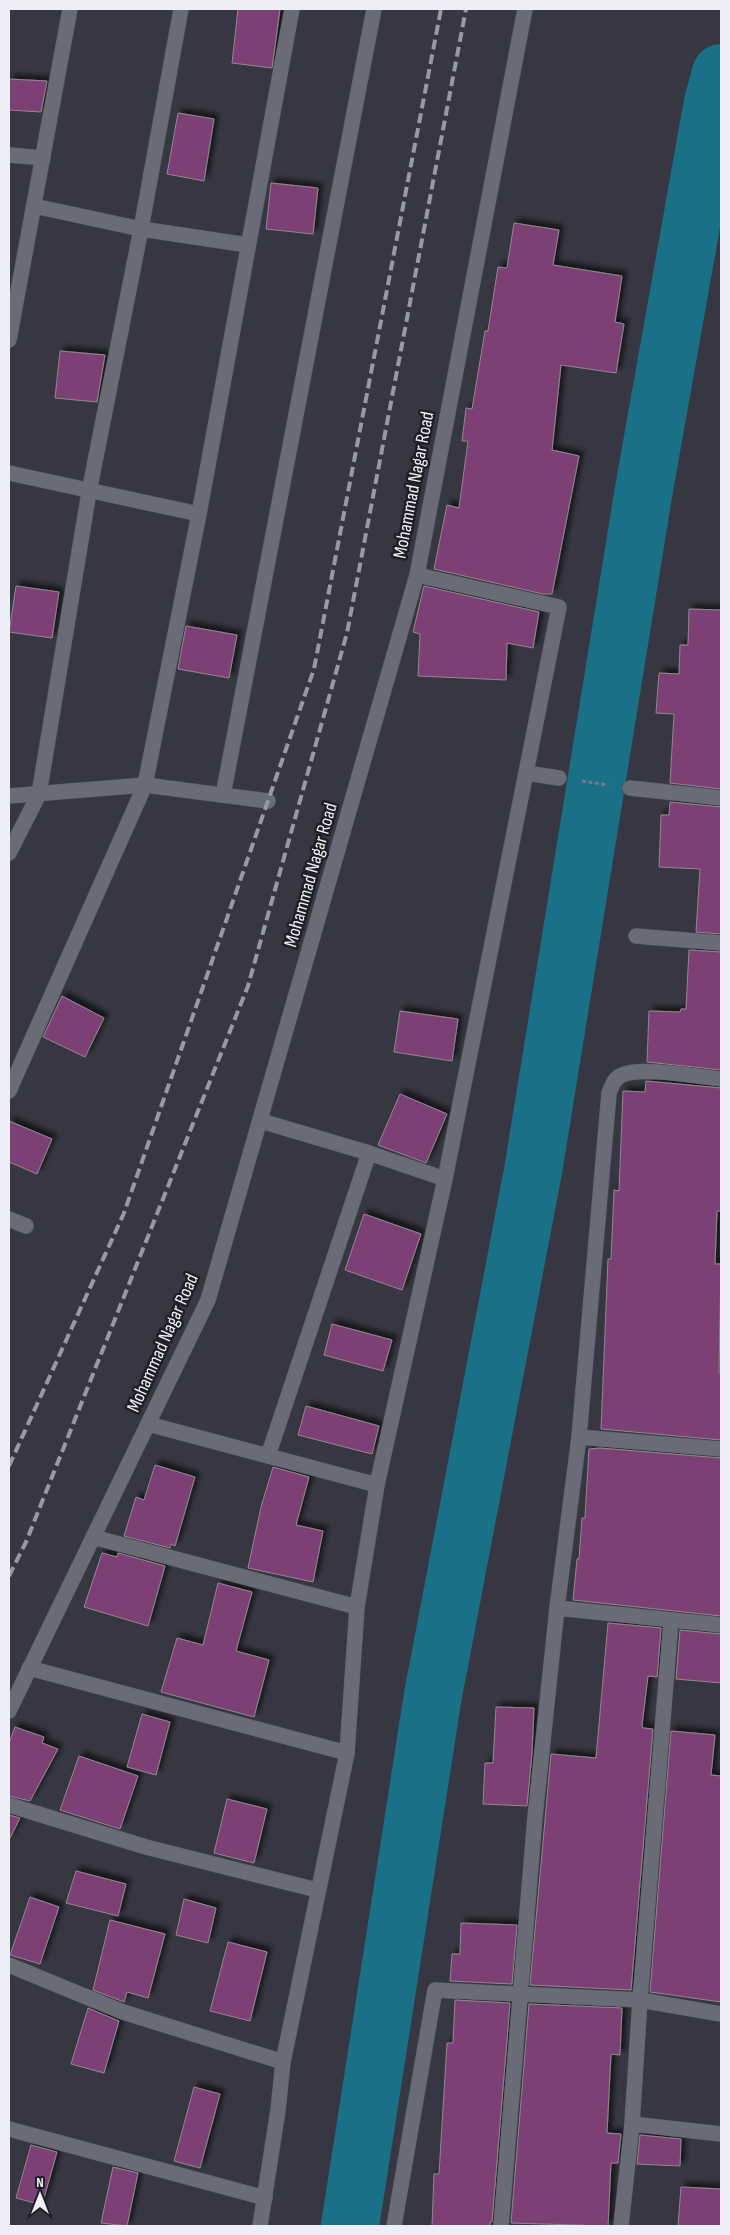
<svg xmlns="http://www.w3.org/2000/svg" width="730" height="2235" font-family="'Sofia Sans Condensed',sans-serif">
  <defs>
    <filter id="shadow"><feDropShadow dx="4.5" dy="-4.5" stdDeviation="2.5" flood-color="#0009"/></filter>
  </defs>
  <rect width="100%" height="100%" fill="#363742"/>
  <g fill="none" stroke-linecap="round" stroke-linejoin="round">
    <polyline stroke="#197087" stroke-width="58" points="350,2226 433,1695 533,1171 644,489 713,102 721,73"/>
  </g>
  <g fill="#7c4174" stroke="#938791" filter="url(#shadow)">
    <polygon points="238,9 280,9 272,68 232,63"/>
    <polygon points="9,79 47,81 41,112 9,110"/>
    <polygon points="178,113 214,119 204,181 167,174"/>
    <polygon points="271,183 318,188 313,234 266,229"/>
    <polygon points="514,223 559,230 553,265 622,276 615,322 624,324 616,373 561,365 552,450 579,456 552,594 543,594 434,569 447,505 459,508 468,441 462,441 466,408 472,409 485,331 488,331 498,267 507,268"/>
    <polygon points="60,351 105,355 97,402 55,398"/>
    <polygon points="16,586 59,592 52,638 9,632"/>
    <polygon points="424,586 539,612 533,648 507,643 506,680 418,676 420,634 413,632"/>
    <polygon points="689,609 721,610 721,789 670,783 674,714 656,713 659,673 679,674 680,645 688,645"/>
    <polygon points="186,626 237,635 229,678 178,669"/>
    <polygon points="670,802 721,807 721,934 696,932 700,869 659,867 661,815 669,815"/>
    <polygon points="689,950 721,952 721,1070 647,1062 649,1011 680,1012 681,1009 686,1009"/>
    <polygon points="62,996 104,1018 85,1057 43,1037"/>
    <polygon points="400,1011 458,1019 452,1061 394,1052"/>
    <polygon points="646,1081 721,1088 721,1211 717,1211 715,1264 721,1264 719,1373 721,1373 721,1440 601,1429 608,1259 611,1259 614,1190 619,1191 623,1091 645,1092"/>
    <polygon points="400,1094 447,1114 426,1163 378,1145"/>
    <polygon points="9,1121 52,1139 37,1174 9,1162"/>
    <polygon points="364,1214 421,1234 402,1290 345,1270"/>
    <polygon points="332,1324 392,1340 383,1371 324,1355"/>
    <polygon points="306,1406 379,1426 372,1454 298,1435"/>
    <polygon points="600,1448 721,1458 721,1616 573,1600 577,1559 579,1559 582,1518 585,1518 589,1449"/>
    <polygon points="155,1465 195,1477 175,1546 171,1544 170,1548 124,1536 136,1497 144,1500"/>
    <polygon points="273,1467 309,1477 296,1525 323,1531 313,1582 248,1568 261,1507"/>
    <polygon points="102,1553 117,1557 118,1553 165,1566 148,1626 84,1607"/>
    <polygon points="218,1583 252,1592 236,1651 269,1660 254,1717 161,1692 177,1638 203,1645"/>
    <polygon points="608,1623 661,1628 657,1677 648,1676 642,1725 643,1728 653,1729 631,1990 530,1985 551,1754 596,1758"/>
    <polygon points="680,1630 721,1634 721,1683 676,1679"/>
    <polygon points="496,1707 534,1708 532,1753 527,1806 483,1804 485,1763 493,1763"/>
    <polygon points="142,1714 170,1722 156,1775 127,1767"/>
    <polygon points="15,1727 44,1737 42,1743 58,1749 30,1801 9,1796 9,1743"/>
    <polygon points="671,1731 715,1735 711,1775 721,1776 721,2002 650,1992"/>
    <polygon points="79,1756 138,1776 120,1829 60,1810"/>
    <polygon points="227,1799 267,1809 254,1863 214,1853"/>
    <polygon points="9,1815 20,1818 9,1840"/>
    <polygon points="76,1871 126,1884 118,1916 66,1903"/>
    <polygon points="30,1897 59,1907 40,1964 10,1955"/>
    <polygon points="184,1899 216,1908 208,1943 176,1935"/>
    <polygon points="110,1920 165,1934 148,1998 127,1992 124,2002 93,1990"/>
    <polygon points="461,1923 517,1925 512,1984 450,1981 452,1954 460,1954"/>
    <polygon points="228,1942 267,1952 250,2021 210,2011"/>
    <polygon points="455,2000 510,2003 492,2222 490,2222 490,2226 432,2226 434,2174 439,2174 447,2043 453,2043"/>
    <polygon points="529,2004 622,2008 620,2055 611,2054 607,2133 621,2134 618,2163 611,2163 608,2226 511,2223"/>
    <polygon points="88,2008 119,2021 104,2073 71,2064"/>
    <polygon points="194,2087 220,2094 200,2168 174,2161"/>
    <polygon points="640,2135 681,2139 680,2166 637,2164"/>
    <polygon points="31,2145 57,2152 42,2205 16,2198"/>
    <polygon points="113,2167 138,2173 127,2226 101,2223"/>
    <polygon points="681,2187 721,2189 721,2226 678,2226"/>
  </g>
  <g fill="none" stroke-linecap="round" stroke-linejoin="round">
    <g stroke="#53545e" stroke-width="16">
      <g id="street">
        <polyline points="9,155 43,158"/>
        <polyline points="34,206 141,229 248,245"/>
        <polyline points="9,340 70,9"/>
        <polyline points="9,473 199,514"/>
        <polyline points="526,773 559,778"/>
        <polyline points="630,788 721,798"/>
        <polyline points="223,795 374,9"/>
        <polyline points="9,796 145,785 268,801"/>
        <polyline points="9,853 39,794 89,492 141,229 181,9"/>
        <polyline points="636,936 721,943"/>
        <polyline points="9,1091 145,785 199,514 292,9"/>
        <polyline points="261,1121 369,1153 445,1179"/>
        <polyline points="9,1219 26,1226"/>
        <polyline points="148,1424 377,1485"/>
        <polyline points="579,1437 721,1449"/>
        <polyline points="268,1456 369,1153"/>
        <polyline points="93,1537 357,1607"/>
        <path d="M557,1608L579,1437L609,1093C612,1086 614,1078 622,1075C640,1066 699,1077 721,1079"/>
        <polyline points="29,1668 347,1753"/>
        <polyline points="9,1711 208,1300 417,575 525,9"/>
        <polyline points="9,1805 146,1847 317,1890"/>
        <polyline points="9,1965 123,2012 283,2062"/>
        <polyline points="632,2124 721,2134"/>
        <polyline points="9,2129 265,2198"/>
        <polyline points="260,2226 278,2110 283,2062 347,1753 357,1607 377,1485 445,1179 559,607 417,575"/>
        <polyline points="394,2226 435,1990 640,2000 721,2014"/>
        <polyline points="501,2226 535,1817 557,1608 721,1625"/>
        <polyline points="621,2226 632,2124 640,2000 671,1621"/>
      </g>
    </g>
    <polyline stroke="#7a7b85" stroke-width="3" stroke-dasharray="4 2.5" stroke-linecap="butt" points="582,781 608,785"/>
    <use href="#street" stroke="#696b77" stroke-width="15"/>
    <g stroke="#9899a2" stroke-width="4" stroke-dasharray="10 5" stroke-linecap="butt">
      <polyline points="9,1466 124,1213 314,669 441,9"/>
      <polyline points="9,1576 26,1542 248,986 347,633 466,9"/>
    </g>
  </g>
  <g text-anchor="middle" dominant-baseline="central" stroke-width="5" stroke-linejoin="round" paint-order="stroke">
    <g font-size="19" fill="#eeeff6" stroke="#1e1f24">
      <text transform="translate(414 485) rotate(-79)">Mohammad Nagar Road</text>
      <text transform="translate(311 875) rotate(-74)">Mohammad Nagar Road</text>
      <text transform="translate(163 1343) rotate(-66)">Mohammad Nagar Road</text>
    </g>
  </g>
  <rect width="730" height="2235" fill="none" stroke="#eeeff6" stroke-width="20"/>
  <g transform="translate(40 2195)" stroke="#1e1f24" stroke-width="4" paint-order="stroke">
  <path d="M0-4L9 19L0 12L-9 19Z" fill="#eeeff6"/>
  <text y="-8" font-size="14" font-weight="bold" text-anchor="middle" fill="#eeeff6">N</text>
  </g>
</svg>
